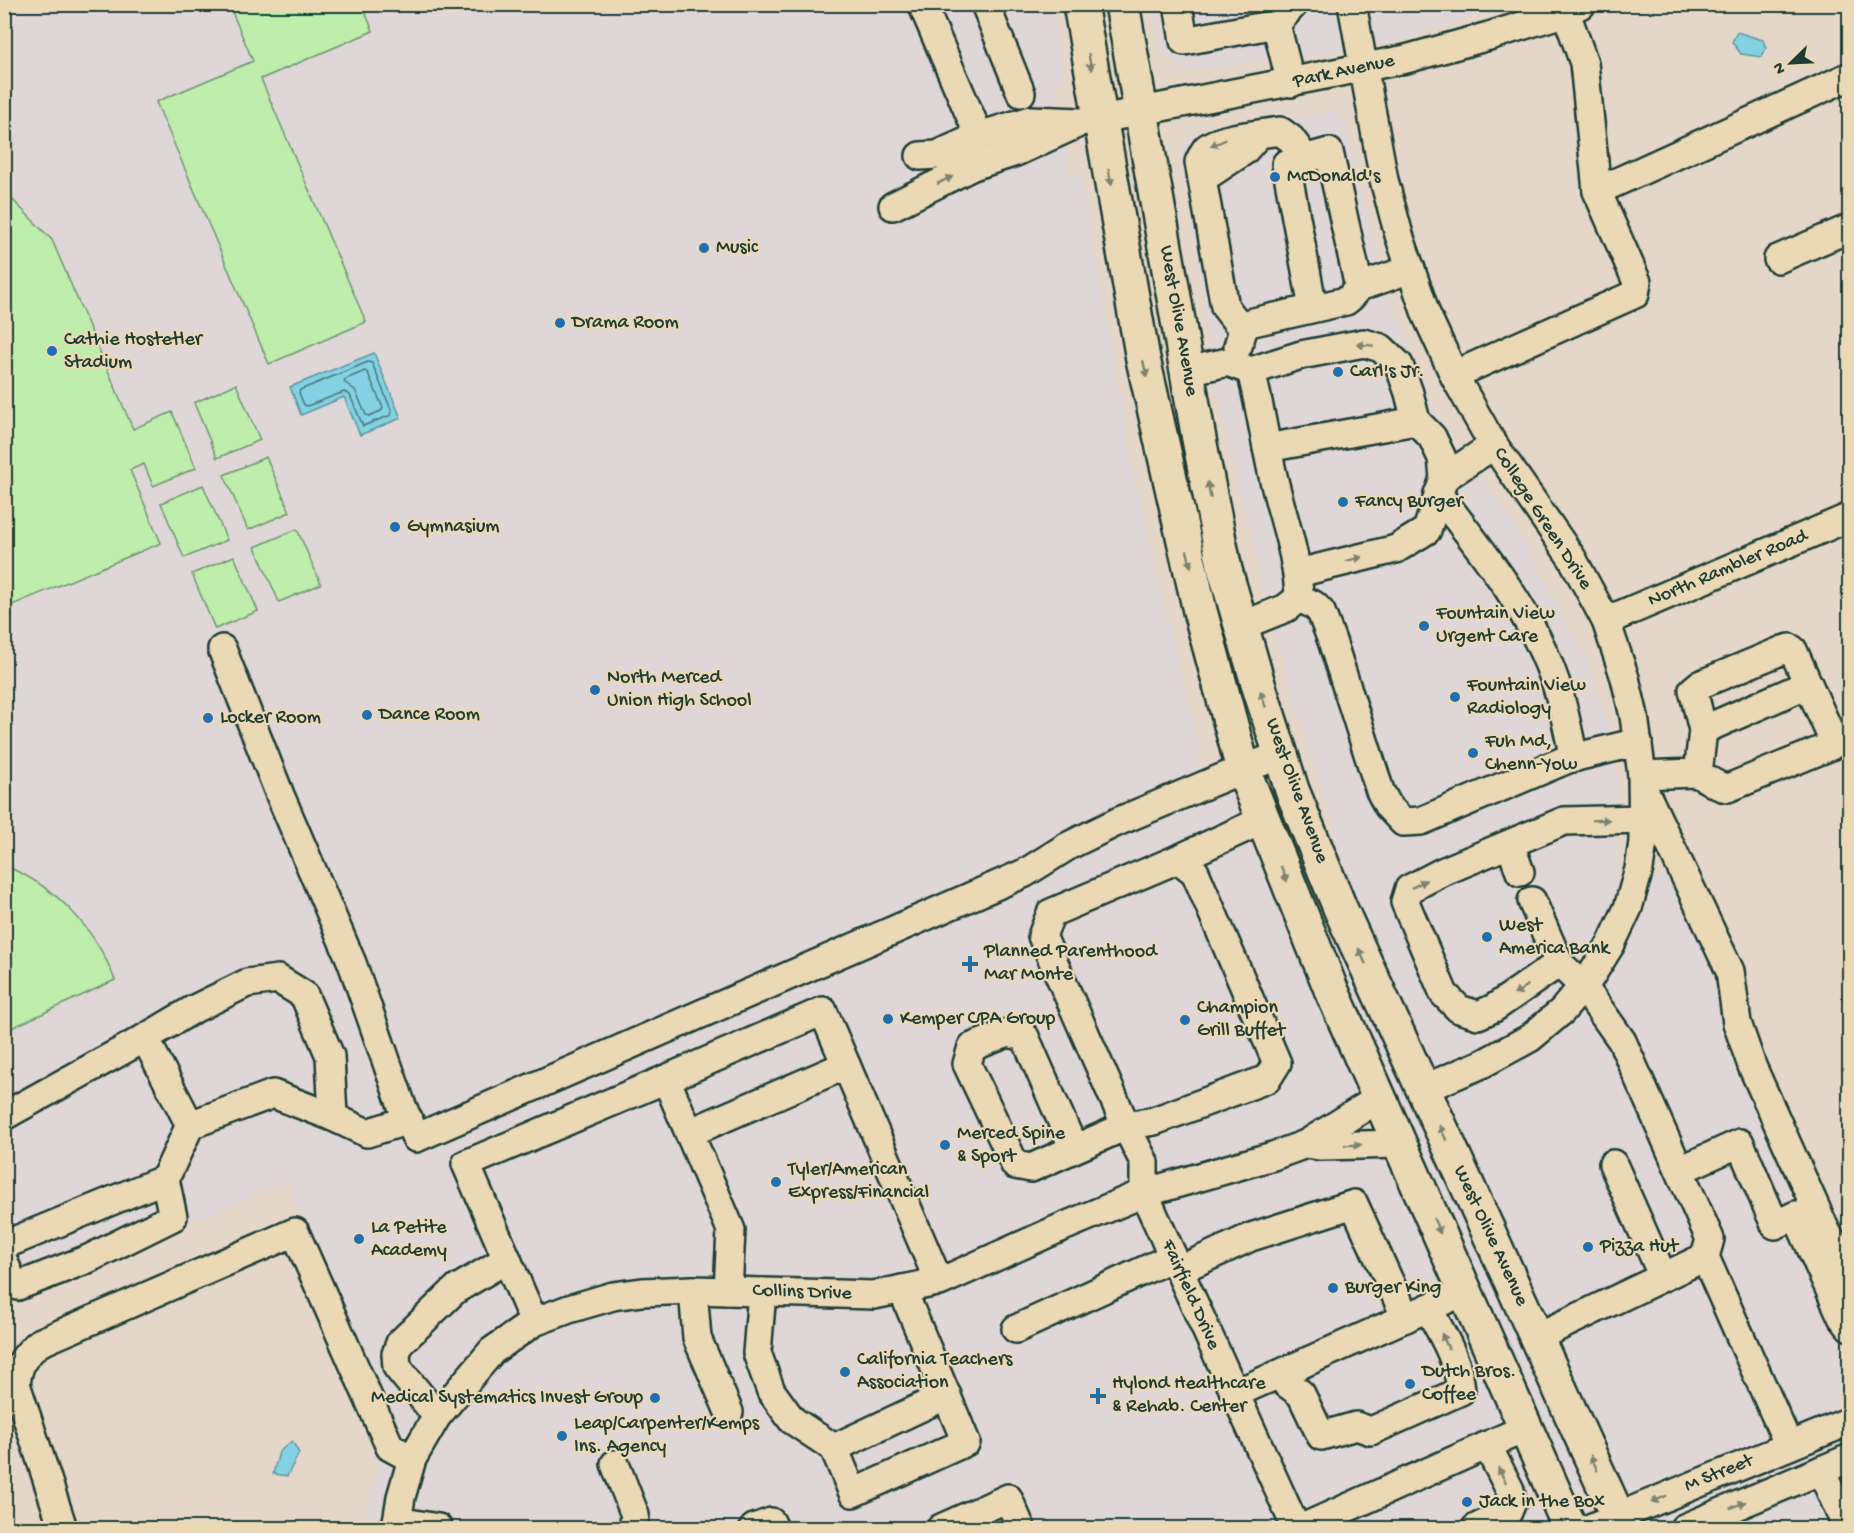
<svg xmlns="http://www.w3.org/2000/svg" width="1854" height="1533" font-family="'Gochi Hand',sans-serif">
  <rect width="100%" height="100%" fill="#e4d7ca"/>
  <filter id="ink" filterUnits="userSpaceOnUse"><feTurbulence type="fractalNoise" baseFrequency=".0167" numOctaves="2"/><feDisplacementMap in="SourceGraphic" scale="12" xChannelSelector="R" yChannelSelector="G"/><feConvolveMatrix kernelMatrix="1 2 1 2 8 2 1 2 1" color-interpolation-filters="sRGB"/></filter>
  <g filter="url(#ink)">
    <g fill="#dfd6d8">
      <polygon points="5,5 1050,5 1062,71 1055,92 1070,171 1080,177 1135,482 1169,631 1201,749 1195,761 1337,837 1271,621 1212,367 1192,219 1180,152 1194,134 1335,111 1344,124 1385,287 1438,415 1519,533 1588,663 1616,753 1618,890 1673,873 1849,1255 1849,1528 364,1528 372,1487 390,1426 286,1180 5,1303"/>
      <polygon points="1154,5 1510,5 1385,44 1191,71 1182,70 1163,52"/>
    </g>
    <g fill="#beedac" stroke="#6e9570" stroke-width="1.5">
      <polygon points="229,5 362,5 373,31 261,79 366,322 269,364 156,102 253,61"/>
      <polygon points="4,191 52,240 133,429 172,412 196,468 153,486 144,464 130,470 161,543 5,608"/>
      <polygon points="236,384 260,440 217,458 194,403"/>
      <polygon points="266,457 290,512 248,530 224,475"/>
      <polygon points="203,485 227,540 184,558 161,503"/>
      <polygon points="297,529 321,584 279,602 255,547"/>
      <polygon points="234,556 258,611 215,629 192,574"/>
      <path d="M5,866C56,886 95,928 115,980L5,1031Z"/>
    </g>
    <g fill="#84d1e3" stroke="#5c969d" stroke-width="1.5">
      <polygon points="1737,32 1763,40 1766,48 1762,57 1741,54 1732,42"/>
      <polygon points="374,353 401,418 360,435 344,397 301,415 290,387"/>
      <polygon points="292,1441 299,1453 287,1476 273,1474 279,1452"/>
    </g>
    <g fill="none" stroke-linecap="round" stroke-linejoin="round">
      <g stroke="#47787a" stroke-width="1.5">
        <polygon points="368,362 372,363 392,412 391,415 363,426 350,395 344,392 307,406 304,405 299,393 300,390"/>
        <polygon points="365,371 368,373 383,408 381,411 369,416 366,415 355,390 344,382 346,379"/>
      </g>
      <g stroke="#1f3d34" stroke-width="32">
        <g id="minor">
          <polyline points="922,4 979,136"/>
          <polyline points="985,4 1021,93"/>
          <polyline points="1178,4 1184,41 1276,24 1291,83"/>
          <polyline points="1352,4 1384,180 1399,235 1426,314 1456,379 1491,441 1572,558 1606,621 1625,678 1634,716 1642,775 1643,842 1639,869 1628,908 1611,944 1589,979 1562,1011 1530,1038 1482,1064 1423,1089"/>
          <polyline points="1276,24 1294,4"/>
          <polyline points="920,156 937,155 979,136 1031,120 1080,122 1101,119 1406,59 1489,36 1566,12 1582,4"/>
          <polyline points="1202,179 1244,151 1258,135"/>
          <polyline points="1597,191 1850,76"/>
          <polyline points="893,206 973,166 1016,152 1075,125"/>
          <polyline points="1778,259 1850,228"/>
          <polyline points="1313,308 1286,164 1329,152 1359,287"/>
          <path d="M1243,330L1225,307L1199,162C1201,158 1203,153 1206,149C1217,137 1263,134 1280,131L1291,139L1305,158"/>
          <polyline points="1238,346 1243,330 1249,323 1346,301 1351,297 1359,287 1411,269"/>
          <path d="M1187,371L1228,362L1251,371C1260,406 1265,441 1273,476C1282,516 1298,556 1299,598L1286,608L1241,626"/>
          <polyline points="1251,371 1301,355 1364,343 1381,348 1399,365 1409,393 1416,421 1432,437 1442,458 1444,478"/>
          <polyline points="1454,375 1635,294 1637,282 1597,191 1584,63 1563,4"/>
          <polyline points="1267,448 1416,421"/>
          <path d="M1438,494C1483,552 1531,611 1555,681C1564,706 1568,732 1574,758"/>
          <polyline points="1298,573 1396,549 1427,530 1444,478 1494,445"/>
          <polyline points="1299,598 1314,605 1321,612 1332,641 1380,791 1388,806 1403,822 1421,821 1568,759 1638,742"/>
          <polyline points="1606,621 1850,517"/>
          <polyline points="222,649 280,795 352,963 402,1106 416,1138 1025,873 1068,846 1117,822 1243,769 1281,755"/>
          <polyline points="1703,730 1808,684"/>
          <path d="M1642,775L1695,773C1707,777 1715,787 1728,788L1831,746L1833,740L1793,650L1790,648L1783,650L1699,685L1693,690L1703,730L1698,774"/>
          <polyline points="1646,794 1730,971 1737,1023 1752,1066 1826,1231 1850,1271"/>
          <polyline points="1643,819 1564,821 1442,872 1409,889 1405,902 1444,994 1459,1009 1478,1015 1494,1008 1559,963 1583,986 1622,1041 1710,1239 1705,1257"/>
          <polyline points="1510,844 1520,872"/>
          <polyline points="1178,859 1263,820"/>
          <polyline points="1532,901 1559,963"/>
          <polyline points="145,1038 190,1125"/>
          <polyline points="4,1116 145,1038 194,1009 247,983 278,979 304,995 330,1056 333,1117"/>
          <polyline points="689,1133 846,1065"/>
          <polyline points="1306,1144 1321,1146 1401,1144"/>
          <polyline points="1074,1149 1025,1037 1008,1033 972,1047 967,1064 1015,1165 1031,1168 1126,1126 1154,1121 1267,1079 1277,1063 1195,872 1178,859 1051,913 1042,936 1126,1126 1144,1162 1144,1193 1296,1528"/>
          <polyline points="1613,1164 1663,1277"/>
          <polyline points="1680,1170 1740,1143 1775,1225 1796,1215 1842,1317 1850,1327"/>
          <polyline points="4,1245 165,1179 190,1125 273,1094 333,1117 367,1133 409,1120"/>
          <polyline points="4,1262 12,1281 18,1286 88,1259 173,1217 165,1179"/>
          <polyline points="1179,1270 1251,1237 1354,1204 1406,1318"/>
          <polyline points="902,1289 966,1442 853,1493 834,1448 947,1395"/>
          <polyline points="693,1290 697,1338 729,1412"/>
          <polyline points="728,1291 731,1230 666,1079 823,1011 939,1282"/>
          <polyline points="762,1292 757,1353 771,1391 792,1420 834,1448"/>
          <polyline points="534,1322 466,1164 666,1079"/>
          <polyline points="1016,1329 1173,1257"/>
          <polyline points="1537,1337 1705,1257 1789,1446"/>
          <path d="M1286,1383L1301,1394L1321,1436L1356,1426L1371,1431L1461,1391C1459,1361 1442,1334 1428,1308"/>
          <polyline points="1234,1394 1466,1291"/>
          <polyline points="437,1416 397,1367 396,1354 400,1343 455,1290 507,1259"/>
          <polyline points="615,1464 635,1515 633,1528"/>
          <polyline points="1821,1470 1847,1528"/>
          <polyline points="397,1521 438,1528"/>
          <path d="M63,1528L16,1384C19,1363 23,1357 39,1343L295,1232L390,1447L412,1459"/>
          <polyline points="396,1528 401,1497 412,1459 437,1416 492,1351 534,1322 569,1309 613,1296 642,1292 693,1290 874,1295 942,1281 1058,1229 1144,1193 1273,1156 1306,1144 1381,1097"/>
          <polyline points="754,1528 771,1522 774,1528"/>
          <polyline points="941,1528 1008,1498 1021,1528"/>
          <polyline points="1302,1528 1526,1428"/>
          <polyline points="1476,1528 1508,1512 1512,1502 1510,1490 1487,1445"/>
          <polyline points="1590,1528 1850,1421"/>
          <polyline points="1684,1528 1850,1458"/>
        </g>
      </g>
      <g stroke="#1f3d34" stroke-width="38">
        <g id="major">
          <polyline points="1080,4 1143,359 1200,611 1243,769 1331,989 1570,1528"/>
          <polyline points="1122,4 1199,439 1225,570 1259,687 1281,755 1292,790 1340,908 1490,1235 1623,1528"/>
        </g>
      </g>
      <use href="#minor" stroke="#ebd9b6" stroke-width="27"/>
      <use href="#major" stroke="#ebd9b6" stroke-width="33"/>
    </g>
    <defs><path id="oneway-solid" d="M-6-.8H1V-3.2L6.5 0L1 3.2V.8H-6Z" transform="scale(1.5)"/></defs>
    <g fill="#7b836e">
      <use href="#oneway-solid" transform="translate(1090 62) rotate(80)"/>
      <use href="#oneway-solid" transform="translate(1218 143) rotate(157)"/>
      <use href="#oneway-solid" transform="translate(1110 177) rotate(80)"/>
      <use href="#oneway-solid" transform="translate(945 180) rotate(-26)"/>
      <use href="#oneway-solid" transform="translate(1365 345) rotate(-176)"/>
      <use href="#oneway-solid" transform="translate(1145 369) rotate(77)"/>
      <use href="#oneway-solid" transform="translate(1209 490) rotate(-101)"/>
      <use href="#oneway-solid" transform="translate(1189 559) rotate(77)"/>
      <use href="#oneway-solid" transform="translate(1354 559) rotate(-14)"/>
      <use href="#oneway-solid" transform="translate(1263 699) rotate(-108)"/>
      <use href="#oneway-solid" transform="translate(1601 820) rotate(-1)"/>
      <use href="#oneway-solid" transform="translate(1284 874) rotate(69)"/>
      <use href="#oneway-solid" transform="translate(1419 884) rotate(-27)"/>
      <use href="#oneway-solid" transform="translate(1362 956) rotate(-115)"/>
      <use href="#oneway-solid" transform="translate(1521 990) rotate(145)"/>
      <use href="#oneway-solid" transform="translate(1443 1133) rotate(-115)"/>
      <use href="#oneway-solid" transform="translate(1353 1145) rotate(-1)"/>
      <use href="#oneway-solid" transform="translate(1437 1226) rotate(66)"/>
      <use href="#oneway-solid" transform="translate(1445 1341) rotate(-115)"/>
      <use href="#oneway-solid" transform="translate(1594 1463) rotate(-114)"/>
      <use href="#oneway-solid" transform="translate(1502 1475) rotate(-117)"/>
      <use href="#oneway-solid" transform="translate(1659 1499) rotate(157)"/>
      <use href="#oneway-solid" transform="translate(1738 1505) rotate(-23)"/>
    </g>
  </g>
  <g fill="#1f6fb2" stroke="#ebd9b6" stroke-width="2">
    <circle cx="1275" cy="177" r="6"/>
    <circle cx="704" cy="248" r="6"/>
    <circle cx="560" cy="323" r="6"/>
    <circle cx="52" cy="351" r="6"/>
    <circle cx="1338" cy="372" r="6"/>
    <circle cx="1343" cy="502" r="6"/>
    <circle cx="395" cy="527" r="6"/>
    <circle cx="1424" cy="626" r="6"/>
    <circle cx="595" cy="690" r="6"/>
    <circle cx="1455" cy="697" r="6"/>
    <circle cx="367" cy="715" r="6"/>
    <circle cx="208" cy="718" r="6"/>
    <circle cx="1473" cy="753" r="6"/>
    <circle cx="1487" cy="937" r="6"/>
    <path d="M967 955h6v6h6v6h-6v6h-6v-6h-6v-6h6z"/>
    <circle cx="888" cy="1019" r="6"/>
    <circle cx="1185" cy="1020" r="6"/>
    <circle cx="945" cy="1145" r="6"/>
    <circle cx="776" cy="1182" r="6"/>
    <circle cx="359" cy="1239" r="6"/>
    <circle cx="1588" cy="1247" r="6"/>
    <circle cx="1333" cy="1288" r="6"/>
    <circle cx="845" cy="1372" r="6"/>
    <circle cx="1410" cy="1384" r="6"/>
    <path d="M1095 1387h6v6h6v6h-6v6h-6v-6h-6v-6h6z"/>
    <circle cx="655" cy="1398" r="6"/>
    <circle cx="562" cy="1436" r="6"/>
    <circle cx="1467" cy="1502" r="6"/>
  </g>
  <g text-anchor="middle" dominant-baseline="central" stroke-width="4.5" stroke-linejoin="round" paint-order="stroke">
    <g font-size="20" fill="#1f3d34" stroke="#ebd9b6">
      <text transform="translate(1344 72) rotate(-12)">Park Avenue</text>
      <text transform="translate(1178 321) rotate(80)">West Olive Avenue</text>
      <text transform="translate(1542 519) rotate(57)">College Green Drive</text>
      <text transform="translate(1728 569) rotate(-23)">North Rambler Road</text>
      <text transform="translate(1296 791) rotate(70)">West Olive Avenue</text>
      <text transform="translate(1490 1236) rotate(65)">West Olive Avenue</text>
      <text transform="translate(802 1293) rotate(2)">Collins Drive</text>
      <text transform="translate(1190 1295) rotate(66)">Fairfield Drive</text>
      <text transform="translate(1719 1474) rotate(-22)">M Street</text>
    </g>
    <g font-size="20" fill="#1f3d34" stroke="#ebd9b6" text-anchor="start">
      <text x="1287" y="177">McDonald's</text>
      <text x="716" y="248">Music</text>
      <text x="572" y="323">Drama Room</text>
      <text x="64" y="340">Cathie Hostetler<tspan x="64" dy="23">Stadium</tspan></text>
      <text x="1350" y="372">Carl's Jr.</text>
      <text x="1355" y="502">Fancy Burger</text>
      <text x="407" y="527">Gymnasium</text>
      <text x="1436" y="614">Fountain View<tspan x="1436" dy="23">Urgent Care</tspan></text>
      <text x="607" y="678">North Merced<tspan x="607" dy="23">Union High School</tspan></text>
      <text x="1467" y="686">Fountain View<tspan x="1467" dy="23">Radiology</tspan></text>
      <text x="379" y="715">Dance Room</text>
      <text x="220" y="718">Locker Room</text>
      <text x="1485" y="742">Fuh Md,<tspan x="1485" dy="23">Chenn-Yow</tspan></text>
      <text x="1499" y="926">West<tspan x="1499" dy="23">America Bank</tspan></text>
      <text x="984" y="952">Planned Parenthood<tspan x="984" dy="23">Mar Monte</tspan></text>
      <text x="1197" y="1008">Champion<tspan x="1197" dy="23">Grill Buffet</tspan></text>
      <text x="900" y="1019">Kemper CPA Group</text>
      <text x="957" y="1134">Merced Spine<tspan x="957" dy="23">&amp; Sport</tspan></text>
      <text x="788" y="1170">Tyler/American<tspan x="788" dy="23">Express/Financial</tspan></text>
      <text x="371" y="1228">La Petite<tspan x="371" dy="23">Academy</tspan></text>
      <text x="1600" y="1247">Pizza Hut</text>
      <text x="1345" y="1288">Burger King</text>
      <text x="857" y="1360">California Teachers<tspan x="857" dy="23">Association</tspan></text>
      <text x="1422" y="1372">Dutch Bros.<tspan x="1422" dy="23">Coffee</tspan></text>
      <text x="1112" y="1384">Hylond Healthcare<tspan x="1112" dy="23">&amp; Rehab. Center</tspan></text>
      <text x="643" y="1398" text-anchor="end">Medical Systematics Invest Group</text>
      <text x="574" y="1424">Leap/Carpenter/Kemps<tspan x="574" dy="23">Ins. Agency</tspan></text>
      <text x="1479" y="1502">Jack in the Box</text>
    </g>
  </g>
  <rect width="1854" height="1533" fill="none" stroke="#ebd9b6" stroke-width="24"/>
  <rect x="12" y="12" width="1830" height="1509" fill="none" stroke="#1f3d34" stroke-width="2" filter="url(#ink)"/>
  <g transform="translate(1791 63) rotate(246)" stroke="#ebd9b6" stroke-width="4.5" paint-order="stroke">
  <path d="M0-4.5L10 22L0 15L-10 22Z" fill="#1f3d34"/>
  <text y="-9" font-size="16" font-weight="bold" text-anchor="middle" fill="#1f3d34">N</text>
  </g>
</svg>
